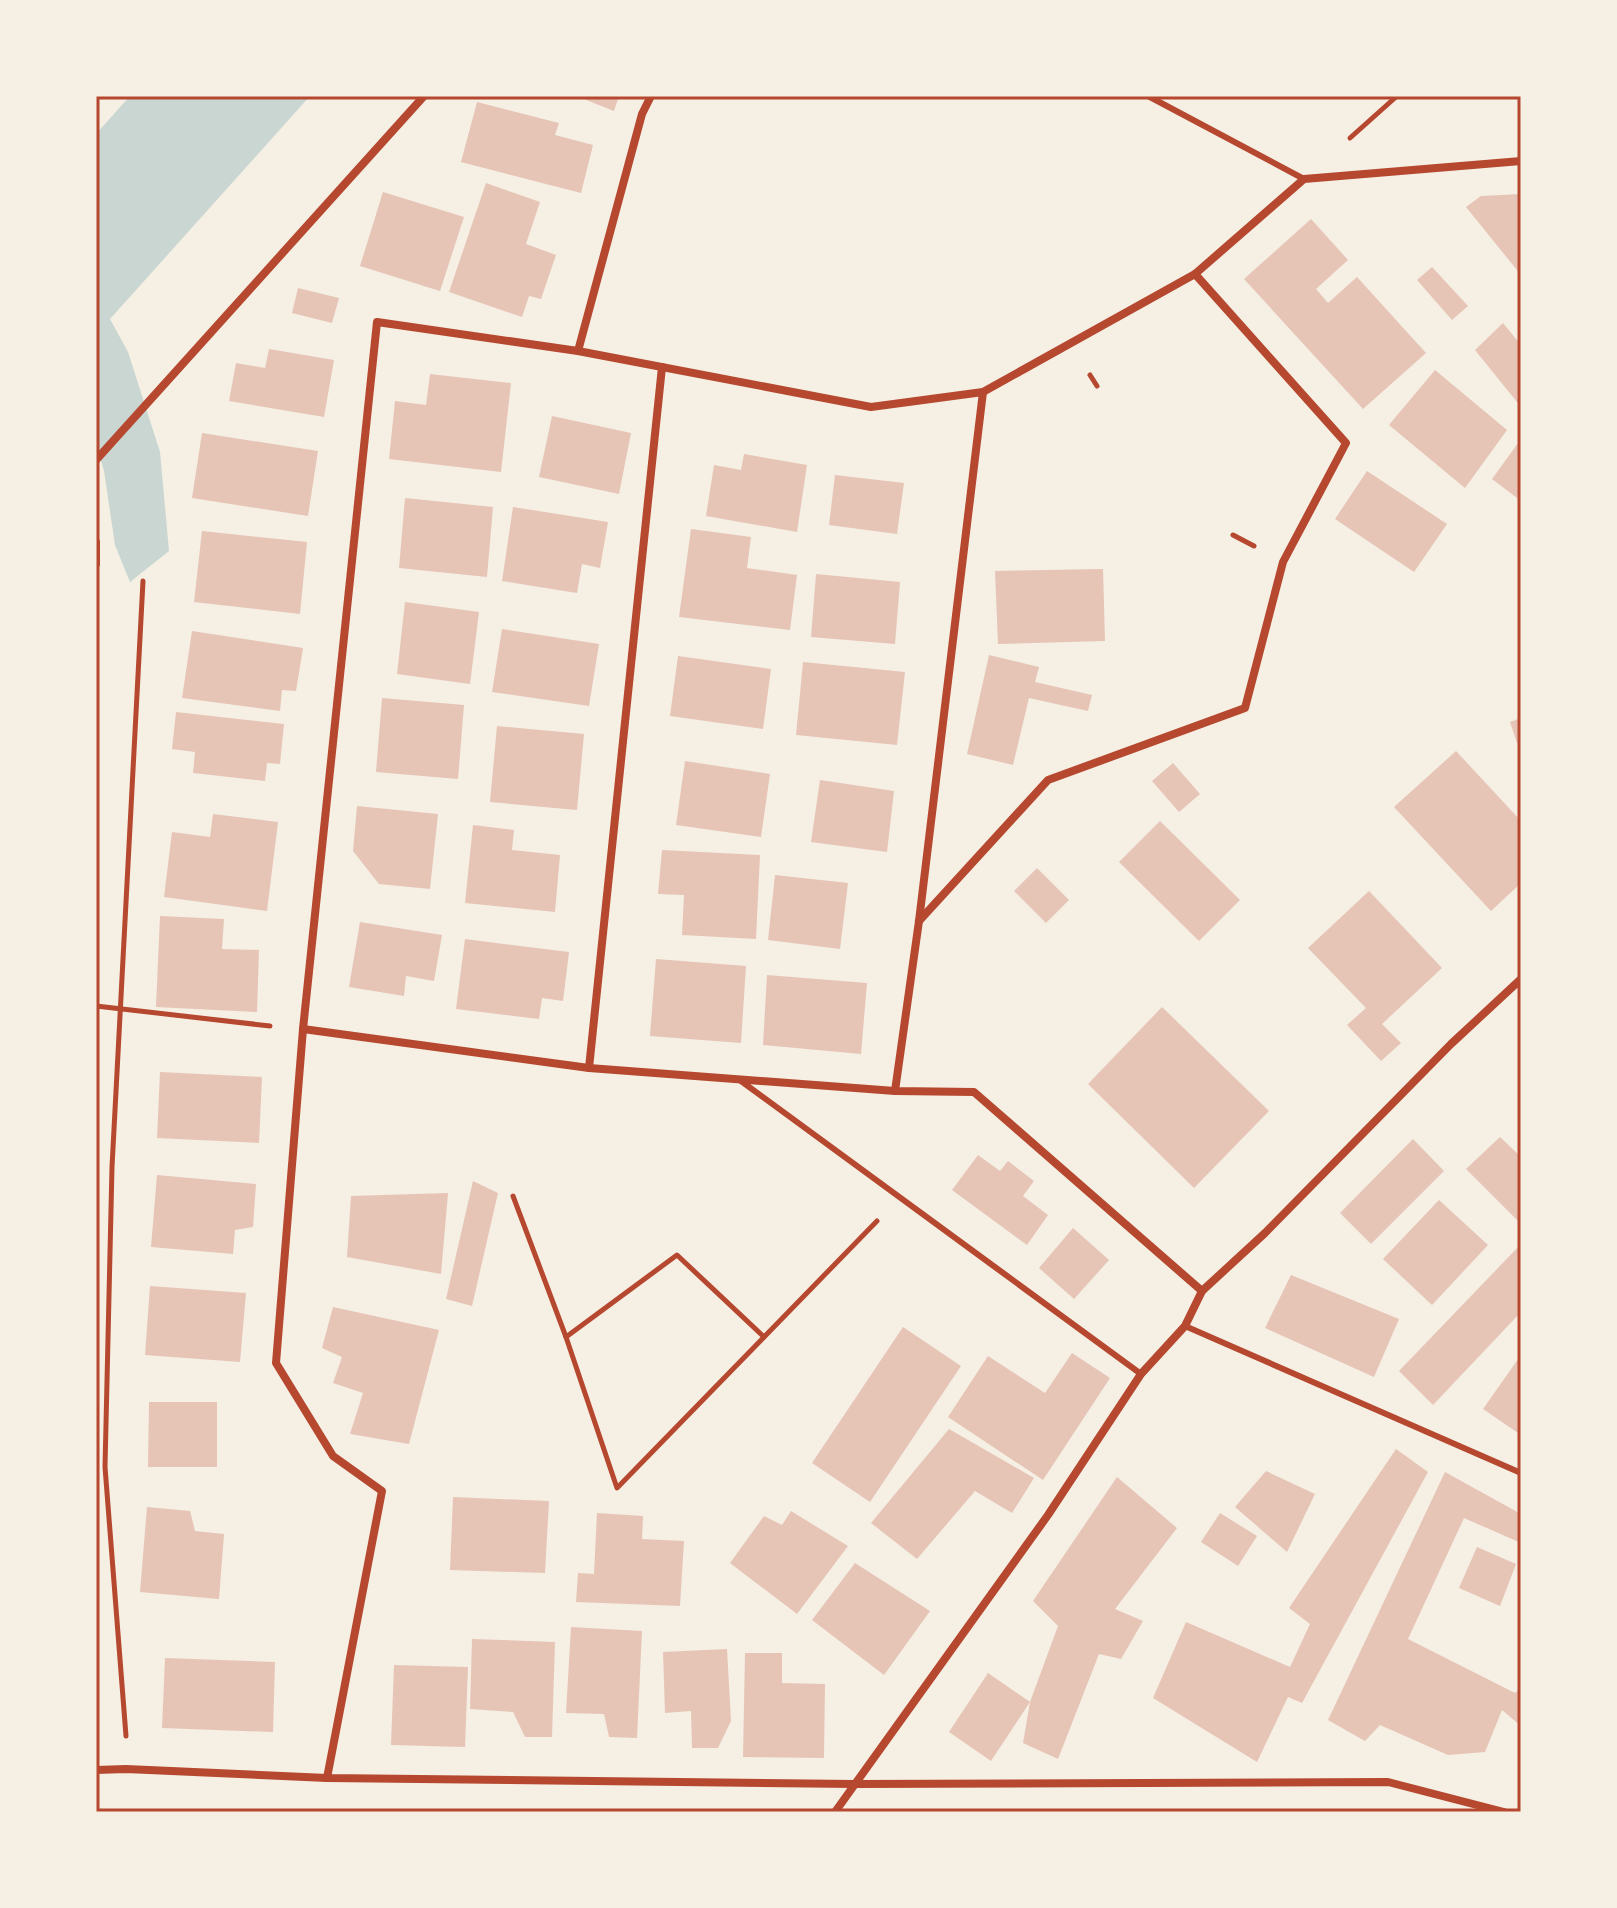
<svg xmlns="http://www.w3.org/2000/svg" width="1617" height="1908" font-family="'DejaVu Sans',sans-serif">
  <rect width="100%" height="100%" fill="#f6efe4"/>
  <polygon fill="#c9d6d2" points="130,96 310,96 110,319 128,352 160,452 169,551 130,582 115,545 104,471 96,444 96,134"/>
  <g fill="#e6c5b7">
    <polygon points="576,96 619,96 614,111"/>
    <polygon points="477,102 559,123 555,135 593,145 581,193 461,162"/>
    <polygon points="486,183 540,202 526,244 556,255 541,299 529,296 522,317 449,292"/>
    <polygon points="383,192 464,217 440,291 360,266"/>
    <polygon points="1521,194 1521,275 1466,207 1481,196"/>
    <polygon points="1311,219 1348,260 1316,289 1328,303 1357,277 1426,353 1363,409 1244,279"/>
    <polygon points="1432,267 1468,306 1452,320 1417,280"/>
    <polygon points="298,288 339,298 332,323 292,313"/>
    <polygon points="1503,323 1521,345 1521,407 1475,350"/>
    <polygon points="269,349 334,360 324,417 229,401 236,363 265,368"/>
    <polygon points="1435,370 1507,430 1465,488 1389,425"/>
    <polygon points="430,374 511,383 501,472 389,459 395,401 426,405"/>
    <polygon points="552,416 631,433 619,494 539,477"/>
    <polygon points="202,433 318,451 308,516 192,498"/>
    <polygon points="1521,439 1521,501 1492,479"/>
    <polygon points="744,454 807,465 797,532 706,516 714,465 741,470"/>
    <polygon points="1367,471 1447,524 1414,572 1335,519"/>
    <polygon points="835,475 904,483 897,534 829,525"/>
    <polygon points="405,498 493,507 487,577 399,568"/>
    <polygon points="513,507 608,522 600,568 582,564 577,593 502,581"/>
    <polygon points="691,529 751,537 747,568 797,575 790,630 679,617"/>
    <polygon points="202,531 307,542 300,614 194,602"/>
    <polygon points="1103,569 1105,641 998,644 995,571"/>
    <polygon points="816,574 900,582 895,644 811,637"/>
    <polygon points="405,602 479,612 470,684 397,674"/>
    <polygon points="502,629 599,644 589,706 492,692"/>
    <polygon points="192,631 303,648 296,691 282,690 280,711 182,698"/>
    <polygon points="989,655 1039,667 1035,682 1092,695 1088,711 1029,698 1013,765 967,754"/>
    <polygon points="678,656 771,669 763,729 670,716"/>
    <polygon points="803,662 905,672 897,745 796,735"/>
    <polygon points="382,698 464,705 458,779 376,772"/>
    <polygon points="176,712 284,724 280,764 267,763 265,781 193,773 195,752 172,749"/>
    <polygon points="1521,718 1521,741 1517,743 1510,722"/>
    <polygon points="497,726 584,734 577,810 490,802"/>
    <polygon points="1456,751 1521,821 1521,883 1491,911 1394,807"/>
    <polygon points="685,761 770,774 761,837 676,825"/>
    <polygon points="1173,763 1200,794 1179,812 1152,781"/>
    <polygon points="820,780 894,791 887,852 811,842"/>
    <polygon points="357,806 438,814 430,889 379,884 353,851"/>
    <polygon points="213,814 278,822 267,911 164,897 172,832 210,837"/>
    <polygon points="1160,821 1240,900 1199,941 1119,862"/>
    <polygon points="473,825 514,830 512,850 560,855 555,912 465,903"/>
    <polygon points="662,850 760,855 756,939 682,935 684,895 658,894"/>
    <polygon points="1037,868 1069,900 1046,923 1014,891"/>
    <polygon points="775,875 848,883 840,949 768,940"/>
    <polygon points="1369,891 1442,968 1382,1024 1401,1043 1381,1061 1347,1025 1366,1008 1308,948"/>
    <polygon points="160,916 224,919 222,949 259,950 257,1012 156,1007"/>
    <polygon points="360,922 442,935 434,981 406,976 404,996 349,987"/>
    <polygon points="465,939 569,952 563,1001 542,998 539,1019 456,1009"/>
    <polygon points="656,959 746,966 741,1043 650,1036"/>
    <polygon points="767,975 867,983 861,1054 763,1045"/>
    <polygon points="1162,1007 1269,1111 1194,1188 1088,1084"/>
    <polygon points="160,1072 262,1077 259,1143 157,1138"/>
    <polygon points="1500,1137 1521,1157 1521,1224 1466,1169"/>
    <polygon points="1413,1139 1444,1171 1371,1244 1340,1213"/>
    <polygon points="978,1155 1000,1171 1008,1161 1034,1181 1023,1196 1048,1215 1027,1245 952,1190"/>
    <polygon points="157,1175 256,1184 253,1227 235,1230 233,1254 151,1247"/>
    <polygon points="473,1181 498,1193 472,1306 446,1299"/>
    <polygon points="448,1193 441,1274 347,1257 351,1196"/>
    <polygon points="1439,1200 1488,1245 1432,1305 1383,1259"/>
    <polygon points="1073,1228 1109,1260 1074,1299 1039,1268"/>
    <polygon points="1521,1244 1521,1312 1433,1405 1399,1371"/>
    <polygon points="1291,1275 1399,1319 1374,1377 1265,1328"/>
    <polygon points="150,1286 246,1293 240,1362 145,1355"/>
    <polygon points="333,1307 439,1330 409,1444 350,1434 363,1393 333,1383 342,1357 322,1348"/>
    <polygon points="903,1327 961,1366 870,1502 812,1463"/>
    <polygon points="1072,1353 1110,1378 1043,1480 948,1417 988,1356 1045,1393"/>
    <polygon points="1521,1355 1521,1435 1483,1409"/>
    <polygon points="149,1402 217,1402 217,1467 148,1467"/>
    <polygon points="949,1429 1034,1478 1012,1513 975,1491 917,1559 871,1523"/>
    <polygon points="1396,1449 1428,1472 1302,1703 1288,1697 1257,1762 1153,1698 1186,1622 1290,1667 1310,1624 1289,1608"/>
    <polygon points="1266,1471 1315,1494 1287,1552 1235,1507"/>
    <polygon points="1445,1472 1521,1514 1521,1543 1464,1518 1408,1639 1515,1693 1521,1688 1521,1726 1502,1710 1485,1752 1448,1755 1380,1725 1365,1741 1328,1720"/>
    <polygon points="1117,1477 1177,1528 1115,1609 1143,1621 1121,1659 1099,1654 1058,1759 1023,1743 1030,1702 1058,1626 1033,1601"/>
    <polygon points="453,1497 549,1501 545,1573 450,1570"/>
    <polygon points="147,1507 190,1511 195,1531 224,1534 219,1599 140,1592"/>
    <polygon points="791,1511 848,1546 797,1614 730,1563 764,1516 782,1525"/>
    <polygon points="597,1513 643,1516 642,1539 684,1541 680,1606 576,1602 578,1573 594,1574"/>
    <polygon points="1220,1513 1257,1536 1238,1566 1201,1542"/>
    <polygon points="1477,1547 1516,1564 1500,1606 1459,1588"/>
    <polygon points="855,1563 930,1611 884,1675 812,1620"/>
    <polygon points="571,1627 642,1631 637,1738 609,1737 604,1714 566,1713"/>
    <polygon points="472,1639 555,1642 552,1737 525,1737 513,1712 470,1709"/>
    <polygon points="727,1649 731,1721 718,1748 692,1748 691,1711 665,1713 663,1652"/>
    <polygon points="745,1653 782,1653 782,1683 825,1684 824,1758 743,1757"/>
    <polygon points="165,1658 275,1662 273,1732 162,1728"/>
    <polygon points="394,1665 468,1667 465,1747 391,1745"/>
    <polygon points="988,1673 1030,1702 991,1761 949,1732"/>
  </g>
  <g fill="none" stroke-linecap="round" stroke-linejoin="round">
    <g stroke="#b5482f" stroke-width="5">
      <polyline points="1350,138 1397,96"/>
      <polyline points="1090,375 1097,386"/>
      <polyline points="1233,535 1254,546"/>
      <polyline points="96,1006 270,1026"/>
      <polyline points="513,1196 566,1337 617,1488 877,1221"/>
      <polyline points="566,1337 677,1255 764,1337"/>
      <polyline points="126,1736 105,1467 112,1167 143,581"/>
    </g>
    <g stroke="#b5482f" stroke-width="6">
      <polyline points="1148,96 1304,179"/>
      <polyline points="741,1081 1141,1374"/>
      <polyline points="1185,1326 1521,1473"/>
    </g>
    <g stroke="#b5482f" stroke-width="8">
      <polyline points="1195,274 1304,179 1521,161"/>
      <polyline points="578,351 642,114 651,96"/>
      <polyline points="96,460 424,96"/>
      <polyline points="96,542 96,564"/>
      <polyline points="303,1029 589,1068 895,1091 974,1092 1202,1291"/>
      <polyline points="589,1068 662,367"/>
      <polyline points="895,1091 919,921 983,392"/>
      <polyline points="96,1770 126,1769 327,1778 854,1784 1388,1782 1504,1812"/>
      <polyline points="327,1778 382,1491 333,1456 276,1363 303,1029 377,322 578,351 871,407 983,392 1195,274 1346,443 1283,562 1245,708 1048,780 919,921"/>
      <polyline points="835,1812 1048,1515 1141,1374 1185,1326 1202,1291 1265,1233 1451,1044 1521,979"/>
    </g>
  </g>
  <rect width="1617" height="1908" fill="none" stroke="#f6efe4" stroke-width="196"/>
  <rect x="98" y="98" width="1421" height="1712" fill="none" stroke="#b5482f" stroke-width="3"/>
</svg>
